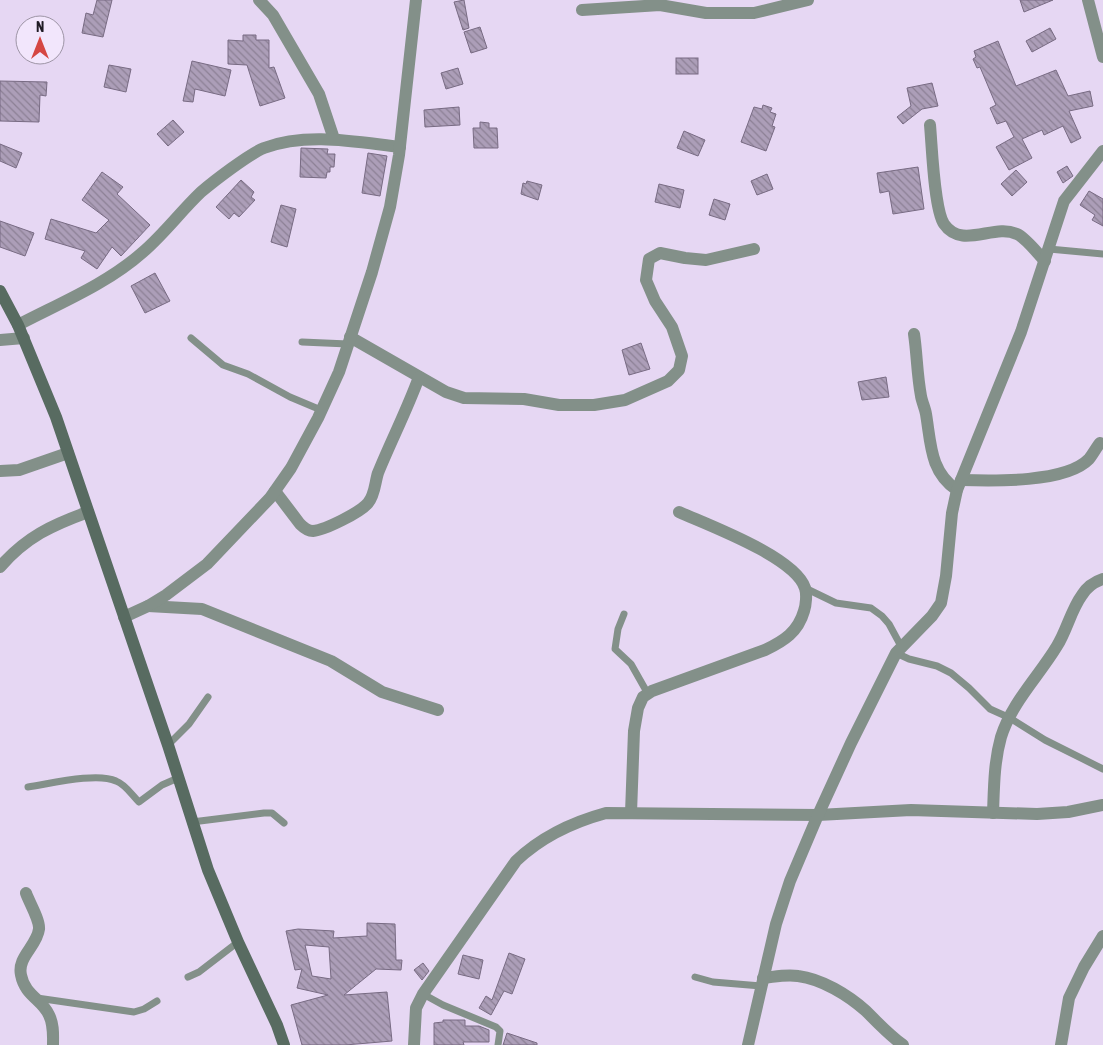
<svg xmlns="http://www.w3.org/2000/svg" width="1103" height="1045" font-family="'Asap Condensed',sans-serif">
  <defs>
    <pattern id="building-back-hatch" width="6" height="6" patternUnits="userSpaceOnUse" patternTransform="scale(1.25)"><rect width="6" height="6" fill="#ac9eb8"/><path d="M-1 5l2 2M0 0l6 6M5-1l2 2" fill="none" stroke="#8c8095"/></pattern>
  </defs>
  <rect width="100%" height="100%" fill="#e6d7f3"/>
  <g fill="url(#building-back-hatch)" stroke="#786b83" fill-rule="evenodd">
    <polygon points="97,0 112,0 103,37 82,33 86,13 93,15"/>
    <polygon points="464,0 469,28 463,30 454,2"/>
    <polygon points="1020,0 1053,0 1024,12"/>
    <polygon points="480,27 487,48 471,53 464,32"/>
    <polygon points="1050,28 1056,39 1032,52 1026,41"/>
    <polygon points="243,35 256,35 256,40 269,40 269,68 274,67 285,98 260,106 247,65 228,64 228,40 243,41"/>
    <polygon points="998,41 1016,86 1056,70 1068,96 1090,91 1093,106 1069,111 1081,138 1071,143 1063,126 1044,135 1042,130 1022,139 1032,158 1009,170 996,147 1014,137 1006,121 997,124 990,108 996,105 980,67 977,68 973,59 976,57 974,51"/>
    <rect x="676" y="58" width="22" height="16"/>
    <polygon points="192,61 231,70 225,96 195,89 193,102 183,101"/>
    <polygon points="109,65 131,69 126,92 104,87"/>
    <polygon points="458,68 463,84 446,89 441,73"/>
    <polygon points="0,81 47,82 46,96 40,95 39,122 0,121"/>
    <polygon points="932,83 938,106 922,109 903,124 897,117 911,106 907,88"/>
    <polygon points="763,105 772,108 770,112 776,114 772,126 775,127 766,151 741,142 754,107 762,109"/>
    <polygon points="459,107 460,125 425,127 424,110"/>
    <polygon points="173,120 184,132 168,146 157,134"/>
    <polygon points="480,122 489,123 489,128 497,128 498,148 474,148 473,128 480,128"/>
    <polygon points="684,131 705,140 698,156 677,148"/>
    <polygon points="0,144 22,153 16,168 0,161"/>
    <polygon points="301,148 328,149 327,154 335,154 334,167 330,167 330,172 327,172 326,178 300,177"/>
    <polygon points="368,153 387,156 380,196 362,193"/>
    <polygon points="1067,166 1073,176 1063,183 1057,172"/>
    <polygon points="918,167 924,209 893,214 889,191 880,193 877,173"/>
    <polygon points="1016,170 1027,182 1012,196 1001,184"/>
    <polygon points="102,172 123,187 117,194 150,225 121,256 112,247 97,269 81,258 85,251 45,239 51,219 96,233 109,220 82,200"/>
    <polygon points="767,174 773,189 757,195 751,181"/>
    <polygon points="241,180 254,192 251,197 255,200 239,217 234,213 229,219 216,207"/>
    <polygon points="527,181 542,185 538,200 521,194 523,183 526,184"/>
    <polygon points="659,184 684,190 680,208 655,202"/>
    <polygon points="1089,191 1103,199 1103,226 1092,220 1095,215 1080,205"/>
    <polygon points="714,199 730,204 725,220 709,215"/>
    <polygon points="281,205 296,209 287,247 271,242"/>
    <polygon points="0,221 34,233 25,256 0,247"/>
    <polygon points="155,273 170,301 145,313 131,286"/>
    <polygon points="641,343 650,369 629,375 622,350"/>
    <polygon points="886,377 889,397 862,400 858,382"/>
    <path d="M367,923L395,924L396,960H402L401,970L376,969L344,995L387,992L392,1041L345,1045H302L291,1005L328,995L297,988L302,969L295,970L286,931L298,929L334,931L333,938L367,936ZM305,945L329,947L331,979L312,976Z"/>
    <polygon points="509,953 525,959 512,994 504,991 491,1015 479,1008 486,996 492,1000"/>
    <polygon points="463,955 483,960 479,979 458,974"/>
    <polygon points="423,963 429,971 422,980 414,970"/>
    <polygon points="443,1020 465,1020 465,1026 479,1026 489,1030 489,1042 463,1042 464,1045 434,1045 434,1023 443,1022"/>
    <polygon points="507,1033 537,1043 537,1045 503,1045"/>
  </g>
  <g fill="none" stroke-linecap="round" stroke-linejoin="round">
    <g stroke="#839089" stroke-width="7">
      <polyline points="1049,249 1103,254"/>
      <polyline points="191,338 223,365 248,374 290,397 321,410"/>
      <polyline points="302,342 348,344"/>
      <polyline points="805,588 836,603 871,608 882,616 889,624 902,648"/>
      <polyline points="624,614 618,629 615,649 631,664 648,694"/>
      <polyline points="896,653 909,659 937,666 951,673 969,688 990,709 1010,718 1045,740 1103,769"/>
      <polyline points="168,745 189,724 208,697"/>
      <path d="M28,787C49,784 97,772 116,781C125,784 132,795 139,802L162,785L178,778"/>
      <polyline points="192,822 264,813 272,813 284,823"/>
      <polyline points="188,977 199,972 238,942"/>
      <polyline points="695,977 713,982 761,986"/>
      <polyline points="423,994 443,1005 496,1027 500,1031 498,1045"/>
      <polyline points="37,998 134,1012 144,1009 157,1001"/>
    </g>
    <g stroke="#839089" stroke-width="12">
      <polyline points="259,0 273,15 319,94 334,139"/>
      <polyline points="1088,0 1103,57"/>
      <polyline points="582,10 660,5 706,13 754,13 808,0"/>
      <path d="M930,125C932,146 934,209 944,224C962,250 994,223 1017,234C1026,238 1038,254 1045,261"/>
      <path d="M18,325C60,303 107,284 143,252C164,234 181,211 201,192C214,181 249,154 264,148C307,132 356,142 400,147"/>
      <path d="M914,334C917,354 917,375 921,396C922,402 925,408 926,414C931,444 930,472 957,490"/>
      <polyline points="350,337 446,392 464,398 524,399 559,405 594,405 625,400 668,381 679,370 682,356 672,327 655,301 646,280 649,259 660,253 685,258 706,260 754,249"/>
      <polyline points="0,340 24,338"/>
      <polyline points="0,471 19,470 68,453"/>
      <path d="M961,480C993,481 1066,483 1089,459C1093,454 1096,448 1100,443"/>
      <path d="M275,491L300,524C304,528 308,531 313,531C325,530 361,512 368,503C375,495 375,482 378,473C391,441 407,410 419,377"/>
      <path d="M0,567C26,537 52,525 88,512"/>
      <polyline points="148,606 202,609 331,661 382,692 438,710"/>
      <polyline points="124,617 148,606 166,595 207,564 270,498 291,468 318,418 339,372 372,272 390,207 399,155 416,0"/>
      <path d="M631,813L634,731L638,708L643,697L652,691L765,650C784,641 798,632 804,611C806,605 807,594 805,588C795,557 708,525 679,512"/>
      <path d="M993,813C994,787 994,762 1001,737C1012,702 1039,676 1057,646C1067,630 1071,610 1082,595C1087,587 1094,582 1103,579"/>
      <path d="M26,893C29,902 40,920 39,929C37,946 17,957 21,975C25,996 42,999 49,1015C54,1025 53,1035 53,1045"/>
      <path d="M763,978C774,977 786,974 798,976C822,979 848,995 866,1011C878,1023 889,1035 903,1045"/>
      <path d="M414,1045L416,1008L423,994L516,861C540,838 573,822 606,813L818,815L911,810L1037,814L1068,812L1103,805"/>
      <polyline points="748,1045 776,924 790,881 818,815 851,743 896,653 932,616 941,603 946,576 952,513 957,490 1021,332 1064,201 1103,151"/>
      <polyline points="1061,1045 1069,998 1084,967 1103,936"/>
    </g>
    <polyline stroke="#586b61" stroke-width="12" points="0,291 18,325 56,417 168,745 208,870 238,942 277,1025 284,1045"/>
  </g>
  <g transform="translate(40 40)"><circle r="24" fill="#f2e6fc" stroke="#9e95a6"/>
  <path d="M0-4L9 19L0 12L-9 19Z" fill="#d54643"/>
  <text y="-8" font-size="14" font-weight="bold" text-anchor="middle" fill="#201b25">N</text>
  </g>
</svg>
